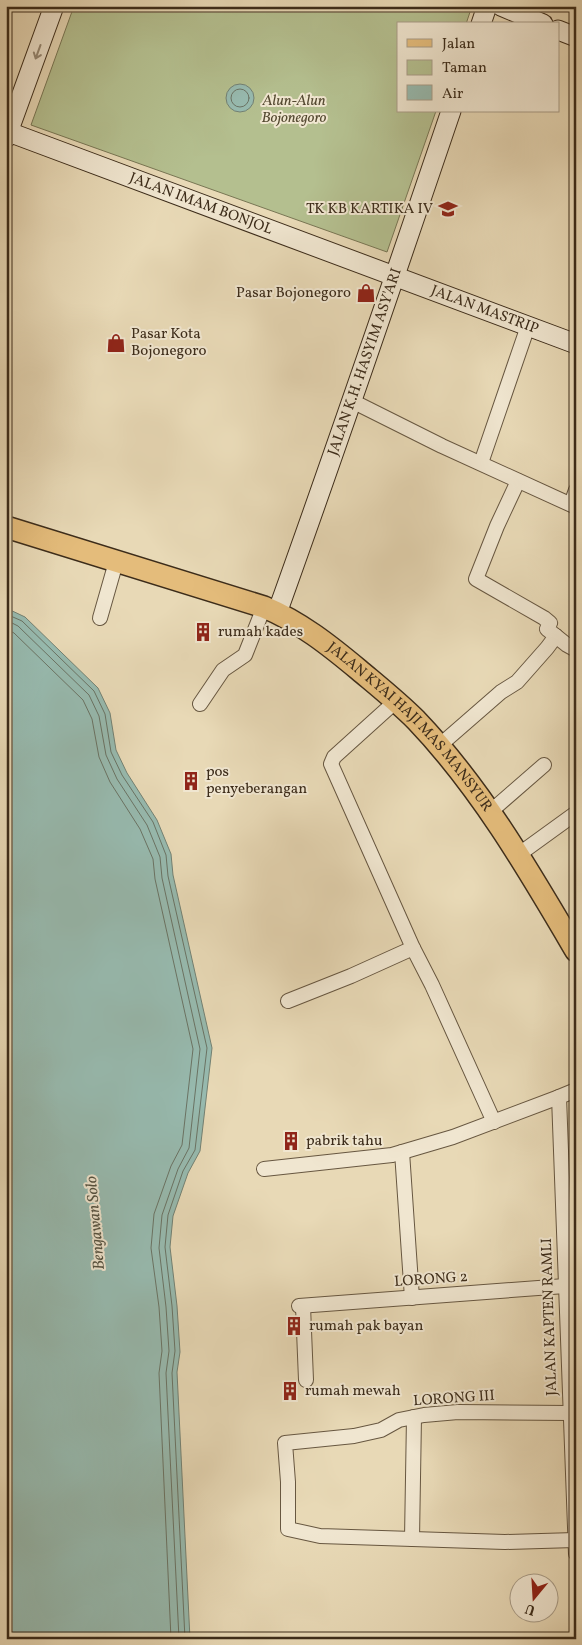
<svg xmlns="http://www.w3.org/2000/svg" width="582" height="1645" font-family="Vollkorn,serif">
  <rect width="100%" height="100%" fill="#e8d9b6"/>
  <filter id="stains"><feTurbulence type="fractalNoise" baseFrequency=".004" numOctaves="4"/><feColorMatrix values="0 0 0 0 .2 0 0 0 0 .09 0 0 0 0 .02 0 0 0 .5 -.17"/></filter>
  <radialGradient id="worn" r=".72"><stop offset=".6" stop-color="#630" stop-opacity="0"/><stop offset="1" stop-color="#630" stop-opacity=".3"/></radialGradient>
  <polygon fill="#b4bf8f" stroke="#787654" points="74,6 472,6 466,24 398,24 398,111 436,111 387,252 31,125"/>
  <g fill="#97baaf" stroke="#738173">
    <circle cx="240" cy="98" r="14"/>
    <polygon points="6,608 25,617 98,688 110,713 116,750 127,773 157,820 171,854 173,875 212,1048 200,1151 188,1173 173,1216 170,1247 177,1306 180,1352 177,1372 190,1639 6,1639"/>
  </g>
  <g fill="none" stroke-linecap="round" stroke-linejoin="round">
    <g stroke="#6a7364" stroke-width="1">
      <circle cx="240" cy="98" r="9"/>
      <polyline points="6,614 22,621 94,691 105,714 111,752 122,775 153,822 166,855 168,876 207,1048 195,1150 183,1171 168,1215 165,1247 172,1306 175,1351 172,1373 185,1639"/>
      <polyline points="6,620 18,626 89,695 99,716 106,755 117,779 147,825 160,857 162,878 200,1049 189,1148 178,1169 162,1215 159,1248 166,1307 169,1351 166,1373 179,1639"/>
      <polyline points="6,629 14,633 83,700 92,719 99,757 110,782 140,829 153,859 155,879 193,1049 182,1145 171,1166 154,1214 151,1248 159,1307 162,1351 159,1373 171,1639"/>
    </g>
    <g stroke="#675741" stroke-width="16">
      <g id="minor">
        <polyline points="352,401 442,446 576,507"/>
        <polyline points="481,463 528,326"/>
        <polyline points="518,481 497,526 476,579 544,618 550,623 547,629 567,645 576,650"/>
        <polyline points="571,504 576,490"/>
        <polyline points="100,618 116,562"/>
        <polyline points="396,701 334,757 331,764 413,948 432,985 494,1122"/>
        <polyline points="200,704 223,670 245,655 264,607"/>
        <polyline points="439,746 501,692 517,682 547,648 556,636"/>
        <polyline points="490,812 544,765"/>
        <polyline points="518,855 576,813"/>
        <polyline points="288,1001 351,976 413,948"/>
        <polyline points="576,1090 559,1097 576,1554"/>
        <polyline points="402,1152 412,1298"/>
        <polyline points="264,1169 392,1155 453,1137 559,1097"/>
        <polyline points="299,1306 565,1286"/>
        <polyline points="303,1306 306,1380"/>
        <polyline points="569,1413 458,1412 424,1415 399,1420 381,1430 354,1436 285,1443 288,1482 288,1529 320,1536 505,1542 575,1540"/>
        <polyline points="412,1539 414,1417"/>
      </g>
    </g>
    <g stroke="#3c2c1a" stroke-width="21">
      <g id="secondary">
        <polyline points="501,6 543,24"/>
        <polyline points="481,24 487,6"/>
        <polyline points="558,30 576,37"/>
        <path id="s1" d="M6,131L576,344"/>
        <polyline points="6,138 54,6"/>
        <path id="s2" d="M277,613C337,446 394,279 451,111"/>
      </g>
    </g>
    <g stroke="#3c2c1a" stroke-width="24">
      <g id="primary">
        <path id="s3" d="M6,527L264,607C300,622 329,645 359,670C378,686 398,702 416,720C481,788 529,871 576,951"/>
      </g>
    </g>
    <use href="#minor" stroke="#f0e6d0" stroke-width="14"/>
    <use href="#secondary" stroke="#f0e6d0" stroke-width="19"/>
    <use href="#primary" stroke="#e4bc7b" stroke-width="21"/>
  </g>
  <defs><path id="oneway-shaft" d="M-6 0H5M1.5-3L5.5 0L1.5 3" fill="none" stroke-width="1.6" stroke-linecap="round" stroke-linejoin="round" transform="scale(1.25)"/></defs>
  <use stroke="#968975" href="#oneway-shaft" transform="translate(38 52) rotate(110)"/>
  <defs>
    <g id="school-bare" transform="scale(1.5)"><path d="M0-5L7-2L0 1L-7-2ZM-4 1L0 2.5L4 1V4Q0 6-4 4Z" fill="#8f2418" stroke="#f0e6d0" stroke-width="2.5" paint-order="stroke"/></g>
    <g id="shop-bare" transform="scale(1.5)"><path d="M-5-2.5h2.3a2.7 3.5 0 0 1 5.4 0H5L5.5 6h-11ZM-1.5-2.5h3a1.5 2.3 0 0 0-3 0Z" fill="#8f2418" stroke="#f0e6d0" stroke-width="2.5" paint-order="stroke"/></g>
    <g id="building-bare" transform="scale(1.5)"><path d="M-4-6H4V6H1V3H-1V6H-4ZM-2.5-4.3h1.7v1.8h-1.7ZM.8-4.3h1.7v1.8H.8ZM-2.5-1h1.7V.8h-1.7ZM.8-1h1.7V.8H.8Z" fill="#8f2418" stroke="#f0e6d0" stroke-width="2.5" paint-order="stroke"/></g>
  </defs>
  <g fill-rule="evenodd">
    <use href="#school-bare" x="448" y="209"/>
    <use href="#shop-bare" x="366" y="293"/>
    <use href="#shop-bare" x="116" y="343"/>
    <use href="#building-bare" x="203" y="632"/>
    <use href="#building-bare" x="191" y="781"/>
    <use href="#building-bare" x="291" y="1141"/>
    <use href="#building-bare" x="294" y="1326"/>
    <use href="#building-bare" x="290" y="1391"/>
  </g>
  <g text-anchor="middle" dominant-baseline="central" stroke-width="4" stroke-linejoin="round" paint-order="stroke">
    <g font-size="15" font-style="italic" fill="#544931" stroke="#f0e6d0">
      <text x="294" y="101">Alun-Alun<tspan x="294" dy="17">Bojonegoro</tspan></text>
    </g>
    <g font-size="15" fill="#3c2c1a" stroke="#f0e6d0">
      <text stroke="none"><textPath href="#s1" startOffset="208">JALAN IMAM BONJOL</textPath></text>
      <text stroke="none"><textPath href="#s1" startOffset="511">JALAN MASTRIP</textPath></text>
      <text stroke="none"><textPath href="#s2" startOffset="266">JALAN K.H. HASYIM ASY'ARI</textPath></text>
      <text stroke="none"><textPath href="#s3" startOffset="461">JALAN KYAI HAJI MAS MANSYUR</textPath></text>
      <text transform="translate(431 1280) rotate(-4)">LORONG 2</text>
      <text transform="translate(550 1317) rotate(-92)">JALAN KAPTEN RAMLI</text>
      <text transform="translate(454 1399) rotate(-4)">LORONG III</text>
    </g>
    <g font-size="15" fill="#3c2c1a" stroke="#f0e6d0" text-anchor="start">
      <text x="433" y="209" text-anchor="end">TK KB KARTIKA IV</text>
      <text x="351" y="293" text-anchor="end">Pasar Bojonegoro</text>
      <text x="131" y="334">Pasar Kota<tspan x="131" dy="17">Bojonegoro</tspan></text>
      <text x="218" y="632">rumah kades</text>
      <text x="206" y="772">pos<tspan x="206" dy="17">penyeberangan</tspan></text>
      <text x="306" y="1141">pabrik tahu</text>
      <text x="309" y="1326">rumah pak bayan</text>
      <text x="305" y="1391">rumah mewah</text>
    </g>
    <g font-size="16" font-style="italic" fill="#53503f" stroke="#f0e6d0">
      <text transform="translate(96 1223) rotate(-95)">Bengawan Solo</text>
    </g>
  </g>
  <rect width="582" height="1645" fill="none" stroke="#e8d9b6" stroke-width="25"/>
  <rect x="8" y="8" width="567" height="1630" fill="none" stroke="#3c2c1a" stroke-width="2.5"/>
  <rect x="12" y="12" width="557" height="1620" fill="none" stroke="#3c2c1a"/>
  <rect x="397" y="22" width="162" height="90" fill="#f0e6d0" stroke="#a89c87"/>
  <rect x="407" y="39" width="25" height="8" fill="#e4bc7b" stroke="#a89c87"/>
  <text x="442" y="48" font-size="15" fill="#3c2c1a">Jalan</text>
  <rect x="407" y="60" width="25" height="15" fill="#b4bf8f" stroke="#a89c87"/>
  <text x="442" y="72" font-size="15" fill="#3c2c1a">Taman</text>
  <rect x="407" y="85" width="25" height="15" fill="#97baaf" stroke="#a89c87"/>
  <text x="442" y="98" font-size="15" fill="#3c2c1a">Air</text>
  <g transform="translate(534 1598) rotate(198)"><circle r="24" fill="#f0e6d0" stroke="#a89c87"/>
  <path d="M0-4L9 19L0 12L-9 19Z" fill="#8f2418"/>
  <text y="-8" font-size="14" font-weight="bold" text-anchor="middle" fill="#3c2c1a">U</text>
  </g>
  <rect width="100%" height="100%" filter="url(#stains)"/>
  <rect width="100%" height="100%" fill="url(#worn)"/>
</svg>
